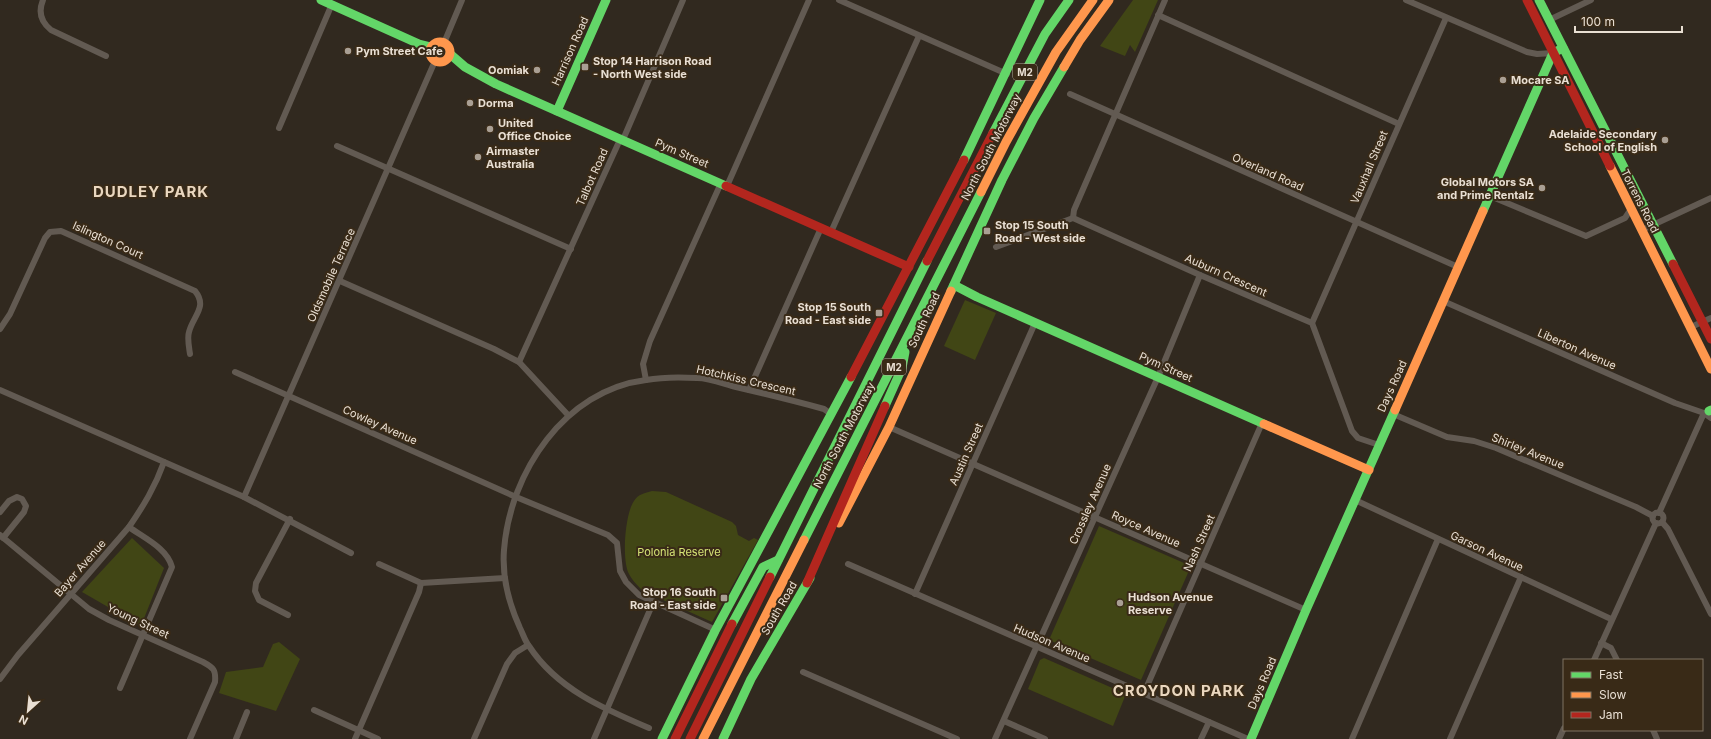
<svg xmlns="http://www.w3.org/2000/svg" width="1711" height="739" font-family="Inter,sans-serif">
  <rect width="100%" height="100%" fill="#31291f"/>
  <g fill="#414615">
    <polygon points="1133,0 1158,0 1135,52 1130,45 1125,56 1100,46"/>
    <polygon points="965,300 996,313 975,360 944,346"/>
    <path d="M652,491L666,492L732,522L736,526L738,535L749,541L754,538L758,540L712,622L643,591C637,585 631,579 628,572C622,557 625,514 634,501C638,494 645,493 652,491Z"/>
    <polygon points="1099,526 1191,566 1141,680 1049,640"/>
    <polygon points="132,538 164,568 141,626 82,592"/>
    <polygon points="279,642 300,659 276,711 219,693 226,672 263,667 273,644"/>
    <polygon points="1044,658 1126,694 1113,726 1028,689 1040,660"/>
  </g>
  <g fill="none" stroke-linecap="round" stroke-linejoin="round">
    <g stroke="#625a52" stroke-width="6">
      <path d="M43,0C38,12 41,22 51,30L106,56"/>
      <polyline points="839,0 1007,74"/>
      <polyline points="1406,0 1527,52 1537,54 1553,53"/>
      <polyline points="1158,15 1399,124"/>
      <polyline points="1549,20 1591,0"/>
      <polyline points="444,43 462,0"/>
      <polyline points="1070,94 1458,267"/>
      <polyline points="279,128 332,4"/>
      <polyline points="337,146 571,249"/>
      <polyline points="727,186 809,0"/>
      <polyline points="1490,196 1586,236 1625,218 1631,209"/>
      <polyline points="1073,218 1074,210 1165,0"/>
      <polyline points="1642,230 1711,198"/>
      <polyline points="831,232 919,36"/>
      <polyline points="996,247 1073,218 1200,275 1312,323 1352,431 1358,438 1379,445"/>
      <polyline points="340,281 494,349 519,362 568,415"/>
      <polyline points="1443,301 1675,403 1704,413 1711,418"/>
      <polyline points="1312,323 1446,18"/>
      <polyline points="1691,327 1711,318"/>
      <path d="M0,329L10,314L45,238L50,232L61,231L195,291C208,307 193,316 189,332C187,338 189,347 190,354"/>
      <polyline points="519,362 618,144 625,135 683,0"/>
      <polyline points="235,372 516,497 608,535 617,543 620,571 626,582 639,595 716,630"/>
      <polyline points="646,380 643,364 650,341 721,183"/>
      <polyline points="0,390 244,497 351,553"/>
      <polyline points="749,390 821,228"/>
      <polyline points="1393,414 1447,437 1474,441 1496,448 1636,507 1653,516"/>
      <polyline points="889,427 1306,610"/>
      <polyline points="244,497 435,61"/>
      <polyline points="1355,500 1611,619"/>
      <polyline points="0,512 9,501 17,497 22,499 26,506 24,512 3,538"/>
      <circle cx="1658" cy="518" r="5.5"/>
      <polyline points="1659,513 1704,413"/>
      <polyline points="1662,522 1668,529 1711,614"/>
      <path d="M0,535L89,609L109,620L203,662C214,668 216,670 215,682L190,739"/>
      <polyline points="379,564 421,583 505,578"/>
      <polyline points="848,564 1248,739"/>
      <polyline points="915,594 1035,323"/>
      <polyline points="288,615 259,600 255,591 256,583 290,519"/>
      <polyline points="1601,643 1611,648 1617,660"/>
      <polyline points="1594,660 1656,523"/>
      <polyline points="803,672 957,739"/>
      <path d="M0,679L18,655L129,527C144,505 155,487 164,462"/>
      <path d="M120,688L172,567C167,548 144,538 129,527"/>
      <polyline points="1144,693 1262,423"/>
      <polyline points="314,710 378,739"/>
      <polyline points="1004,721 1045,739"/>
      <path d="M649,728C604,709 557,689 529,646C525,641 523,634 520,628C509,604 502,576 504,550C510,472 565,390 646,380C662,377 681,377 697,378C710,378 724,384 736,387C766,394 795,401 824,409L831,414"/>
      <polyline points="1653,730 1657,739"/>
      <polyline points="236,739 247,712"/>
      <polyline points="355,739 419,592 421,583"/>
      <polyline points="474,739 507,664 515,653 528,645"/>
      <polyline points="594,739 653,603"/>
      <polyline points="995,739 1158,377 1200,275"/>
      <polyline points="1201,739 1209,722"/>
      <polyline points="1352,739 1438,539"/>
      <polyline points="1450,739 1521,577"/>
      <polyline points="1559,739 1564,728"/>
    </g>
    <g stroke="#63d668" stroke-width="9">
      <polyline points="321,0 419,44 431,47"/>
      <polyline points="1539,0 1673,264"/>
      <polyline points="450,54 465,67 496,84 726,186"/>
      <polyline points="557,111 606,0"/>
      <polyline points="993,133 1045,34 1069,0"/>
      <polyline points="964,160 1040,0"/>
      <polyline points="1483,211 1553,53 1563,48"/>
      <polyline points="954,285 977,297 1264,424"/>
      <polyline points="951,291 1002,180 1034,118 1064,67"/>
      <polyline points="885,406 902,368 905,352"/>
      <polyline points="1709,411 1711,410"/>
      <polyline points="804,540 981,192"/>
      <polyline points="770,577 927,261"/>
      <polyline points="732,624 763,567 778,560"/>
      <polyline points="662,739 715,631 851,377"/>
      <polyline points="723,739 751,679 810,578"/>
      <polyline points="1251,739 1306,610 1395,410"/>
    </g>
    <g stroke="#ff974d" stroke-width="9">
      <circle cx="440" cy="52" r="10"/>
      <polyline points="1064,67 1080,40 1109,0"/>
      <polyline points="1610,166 1711,369"/>
      <polyline points="981,192 1006,142 1056,52 1093,0"/>
      <polyline points="1395,410 1483,211"/>
      <polyline points="1264,424 1369,470"/>
      <polyline points="839,523 889,427 951,291"/>
      <polyline points="703,739 804,540"/>
    </g>
    <g stroke="#b3261e" stroke-width="9">
      <polyline points="1527,0 1610,166"/>
      <polyline points="726,186 909,267"/>
      <polyline points="927,261 993,133"/>
      <polyline points="1673,264 1711,339"/>
      <polyline points="851,377 964,160"/>
      <polyline points="807,583 885,406"/>
      <polyline points="675,739 732,624"/>
      <polyline points="690,739 770,577"/>
    </g>
  </g>
  <g fill="#a99f94" stroke="#392a17" stroke-width="1.5">
    <circle cx="348" cy="51" r="4"/>
    <rect x="581" y="63" width="8" height="8" rx="2"/>
    <circle cx="537" cy="70" r="4"/>
    <circle cx="1503" cy="80" r="4"/>
    <circle cx="470" cy="103" r="4"/>
    <circle cx="490" cy="129" r="4"/>
    <circle cx="1665" cy="140" r="4"/>
    <circle cx="478" cy="157" r="4"/>
    <circle cx="1542" cy="188" r="4"/>
    <rect x="983" y="227" width="8" height="8" rx="2"/>
    <rect x="875" y="309" width="8" height="8" rx="2"/>
    <rect x="720" y="594" width="8" height="8" rx="2"/>
    <circle cx="1120" cy="603" r="4"/>
  </g>
  <g text-anchor="middle" dominant-baseline="central" stroke-width="4" stroke-linejoin="round" paint-order="stroke">
    <g fill="#392a17" stroke="#b4a99b" stroke-width="1">
      <rect x="1013" y="64" width="24" height="16" rx="3"/>
      <rect x="882" y="359" width="24" height="16" rx="3"/>
    </g>
    <g font-size="10" font-weight="bold" fill="#e9dfd3">
      <text x="1025" y="72">M2</text>
      <text x="894" y="367">M2</text>
    </g>
    <g font-size="11" font-weight="bold" fill="#e9dfd3" stroke="#392a17" text-anchor="start">
      <text x="356" y="51">Pym Street Cafe</text>
      <text x="593" y="61">Stop 14 Harrison Road<tspan x="593" dy="13">- North West side</tspan></text>
      <text x="529" y="70" text-anchor="end">Oomiak</text>
      <text x="1511" y="80">Mocare SA</text>
      <text x="478" y="103">Dorma</text>
      <text x="498" y="123">United<tspan x="498" dy="13">Office Choice</tspan></text>
      <text x="1657" y="134" text-anchor="end">Adelaide Secondary<tspan x="1657" dy="13">School of English</tspan></text>
      <text x="486" y="151">Airmaster<tspan x="486" dy="13">Australia</tspan></text>
      <text x="1534" y="182" text-anchor="end">Global Motors SA<tspan x="1534" dy="13">and Prime Rentalz</tspan></text>
      <text x="995" y="225">Stop 15 South<tspan x="995" dy="13">Road - West side</tspan></text>
      <text x="871" y="307" text-anchor="end">Stop 15 South<tspan x="871" dy="13">Road - East side</tspan></text>
      <text x="716" y="592" text-anchor="end">Stop 16 South<tspan x="716" dy="13">Road - East side</tspan></text>
      <text x="1128" y="597">Hudson Avenue<tspan x="1128" dy="13">Reserve</tspan></text>
    </g>
    <g font-size="11" fill="#e9dfd3" stroke="#392a17">
      <text transform="translate(570 51) rotate(-66)">Harrison Road</text>
      <text transform="translate(991 147) rotate(-63)">North South Motorway</text>
      <text transform="translate(682 153) rotate(23)">Pym Street</text>
      <text transform="translate(1369 167) rotate(-67)">Vauxhall Street</text>
      <text transform="translate(1268 172) rotate(24)">Overland Road</text>
      <text transform="translate(592 177) rotate(-66)">Talbot Road</text>
      <text transform="translate(1640 201) rotate(63)">Torrens Road</text>
      <text transform="translate(108 240) rotate(24)">Islington Court</text>
      <text transform="translate(331 275) rotate(-66)">Oldsmobile Terrace</text>
      <text transform="translate(1226 275) rotate(24)">Auburn Crescent</text>
      <text transform="translate(924 320) rotate(-65)">South Road</text>
      <text transform="translate(1577 349) rotate(24)">Liberton Avenue</text>
      <text transform="translate(1166 367) rotate(24)">Pym Street</text>
      <text transform="translate(746 380) rotate(13)">Hotchkiss Crescent</text>
      <text transform="translate(1392 386) rotate(-66)">Days Road</text>
      <text transform="translate(380 425) rotate(24)">Cowley Avenue</text>
      <text transform="translate(844 435) rotate(-62)">North South Motorway</text>
      <text transform="translate(1528 451) rotate(22)">Shirley Avenue</text>
      <text transform="translate(966 454) rotate(-66)">Austin Street</text>
      <text transform="translate(1090 504) rotate(-66)">Crossley Avenue</text>
      <text transform="translate(1146 529) rotate(24)">Royce Avenue</text>
      <text transform="translate(1199 543) rotate(-66)">Nash Street</text>
      <text transform="translate(1487 551) rotate(25)">Garson Avenue</text>
      <text transform="translate(80 568) rotate(-49)">Bayer Avenue</text>
      <text transform="translate(779 608) rotate(-60)">South Road</text>
      <text transform="translate(138 621) rotate(25)">Young Street</text>
      <text transform="translate(1052 643) rotate(23)">Hudson Avenue</text>
      <text transform="translate(1262 683) rotate(-67)">Days Road</text>
    </g>
    <g font-size="11" fill="#d5e476" stroke="#392a17">
      <text x="679" y="552">Polonia Reserve</text>
    </g>
    <g font-size="15" font-weight="bold" letter-spacing="1" fill="#ead7bf" stroke="#392a17">
      <text x="151" y="191">DUDLEY PARK</text>
      <text x="1179" y="690">CROYDON PARK</text>
    </g>
  </g>
  <rect x="1563" y="659" width="140" height="72" fill="#392a17" stroke="#7f7262"/>
  <rect x="1571" y="672" width="20" height="6" fill="#63d668" stroke="#7f7262"/>
  <text x="1599" y="679" font-size="12" fill="#e9dfd3">Fast</text>
  <rect x="1571" y="692" width="20" height="6" fill="#ff974d" stroke="#7f7262"/>
  <text x="1599" y="699" font-size="12" fill="#e9dfd3">Slow</text>
  <rect x="1571" y="712" width="20" height="6" fill="#b3261e" stroke="#7f7262"/>
  <text x="1599" y="719" font-size="12" fill="#e9dfd3">Jam</text>
  <g transform="translate(28 711) rotate(207)" stroke="#392a17" stroke-width="3" paint-order="stroke">
  <path d="M0-3L7 15L0 10L-7 15Z" fill="#e9dfd3"/>
  <text y="-6" font-size="11" font-weight="bold" text-anchor="middle" fill="#e9dfd3">N</text>
  </g>
  <path d="M1575 26v6h107v-6" fill="none" stroke="#e9dfd3" stroke-width="2"/>
  <text x="1581" y="26" font-size="12" fill="#e9dfd3" stroke="#392a17" stroke-width="3" paint-order="stroke">100 m</text>
</svg>
